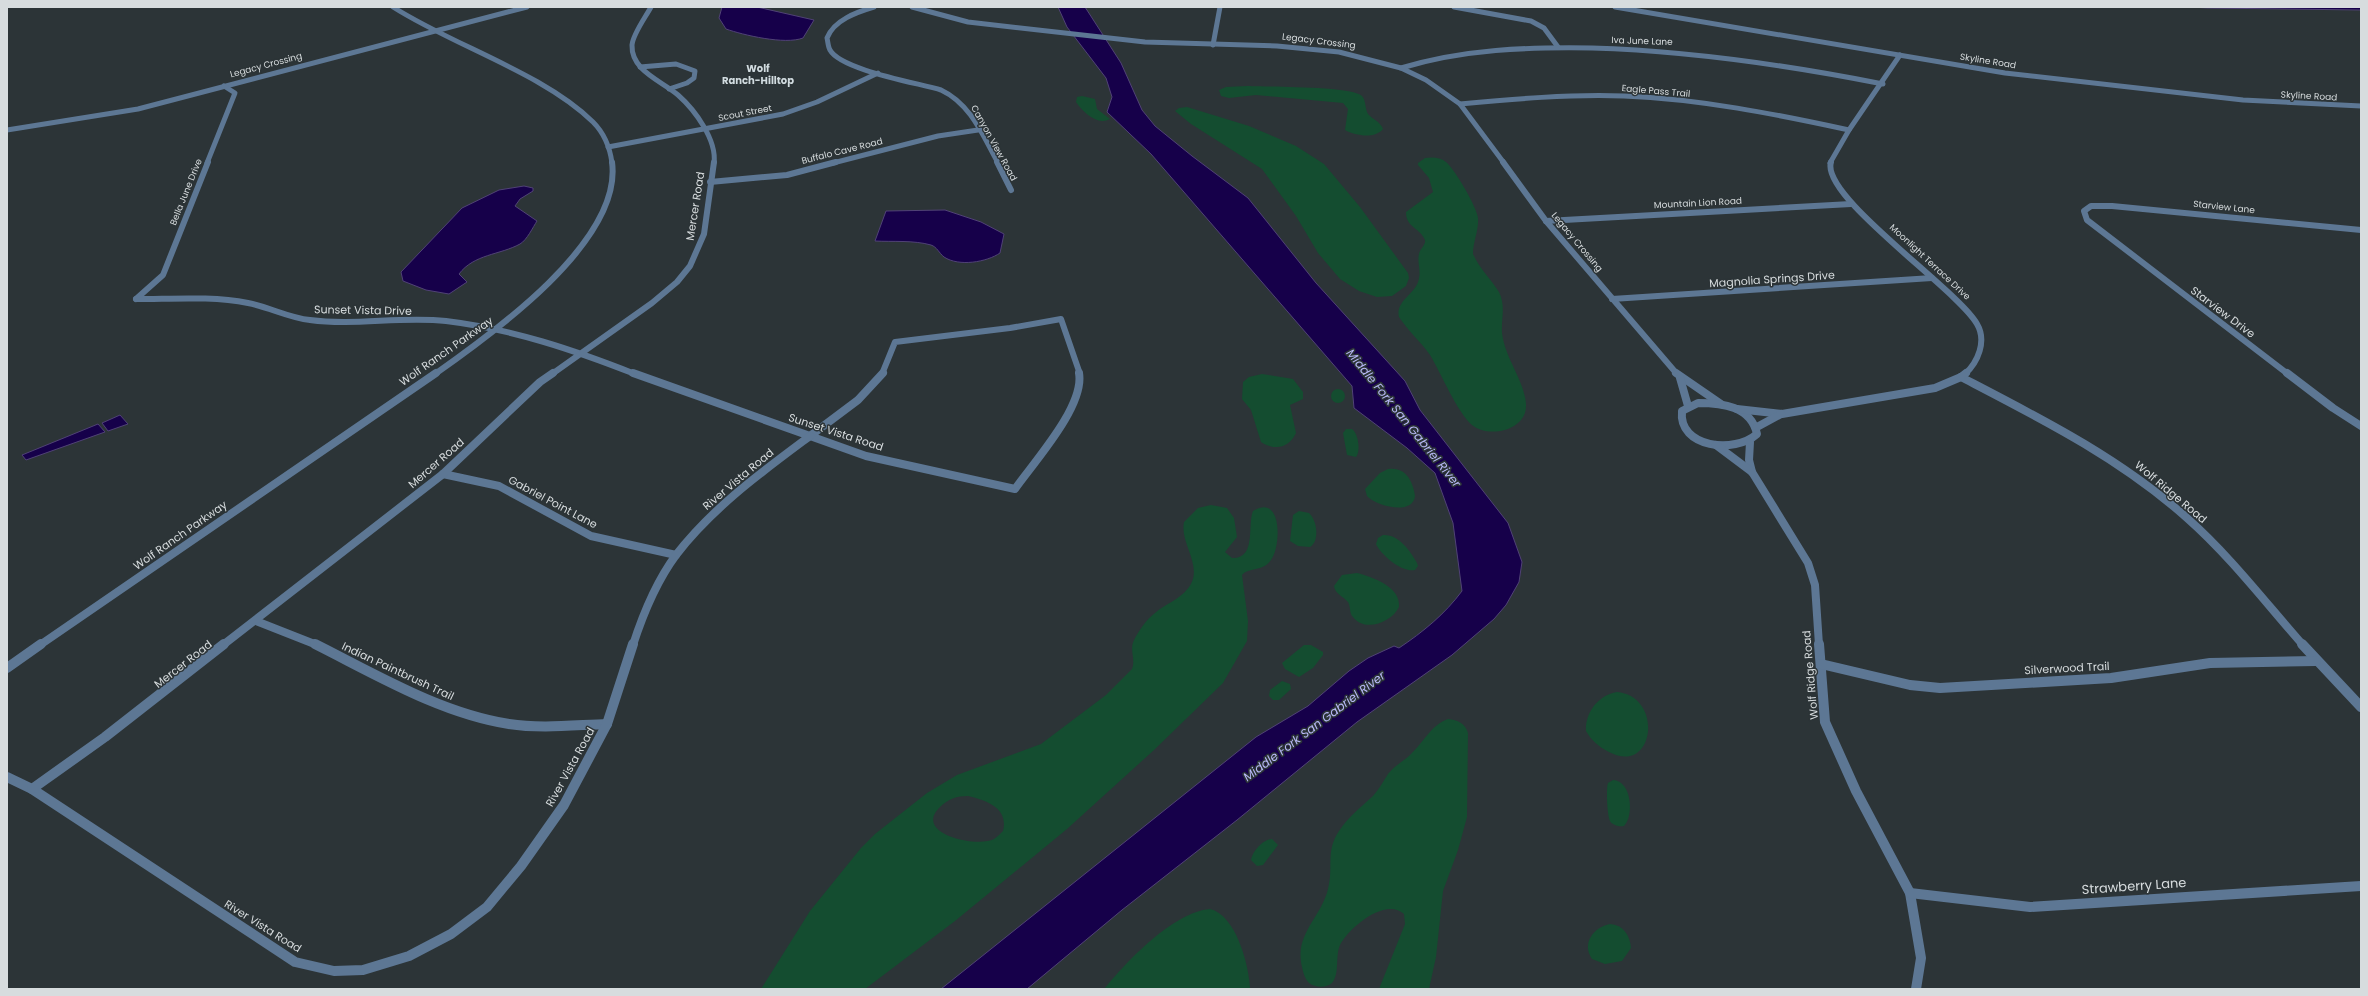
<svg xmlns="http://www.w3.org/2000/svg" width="2368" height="996" font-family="Poppins,sans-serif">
  <rect width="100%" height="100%" fill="#2c3437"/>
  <g fill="#144d30" fill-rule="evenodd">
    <path d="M1248,86C1267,87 1352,86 1362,96C1366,100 1365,109 1368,114C1373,120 1380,121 1383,129C1375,139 1356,136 1345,130L1348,109L1343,103L1256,95L1229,98L1221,96L1219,90L1226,87Z"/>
    <path d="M1082,96L1095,99L1097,109L1110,119C1097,126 1083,112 1076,102L1077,97Z"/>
    <polygon points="1187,107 1249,126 1296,146 1324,164 1360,207 1408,273 1409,278 1406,286 1392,296 1377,297 1359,291 1340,279 1318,253 1296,216 1262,169 1191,124 1175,111 1179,108"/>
    <path d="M1425,158C1432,157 1440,157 1446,162C1454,168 1477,207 1478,218C1479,230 1473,242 1473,254C1479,268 1491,279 1499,292C1506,306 1501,319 1502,333C1505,359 1525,381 1526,405C1527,430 1489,439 1472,425C1457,412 1441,373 1430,355C1421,342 1408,331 1399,317C1395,300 1417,294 1419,278C1421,270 1417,262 1419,254C1420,248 1428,244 1424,238C1418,227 1406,227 1406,212L1433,192L1429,178L1418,165V163Z"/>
    <path d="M1262,374L1293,379L1303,392V399L1290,405L1296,433C1289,448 1275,451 1261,442L1251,410L1242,399L1243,382L1249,377Z"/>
    <circle cx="1338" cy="396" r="7"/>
    <path d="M1346,429H1352C1358,433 1361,451 1356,457L1347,455L1343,433Z"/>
    <path d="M1388,469C1406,466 1413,482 1415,496C1413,516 1376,506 1367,496L1365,489L1380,473Z"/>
    <path d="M1211,505L1227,508L1234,518L1237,537L1225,552L1232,558C1257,559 1247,525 1253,511C1283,493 1281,547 1271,560C1263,572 1248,567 1242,575L1248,621L1247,641L1223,683L1154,750L1067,829L955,921L865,989H761L810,911L861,848L875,834L927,793L957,775L1041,744L1106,695L1132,669C1136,659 1129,650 1134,640C1139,630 1147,619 1155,613C1168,602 1187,597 1193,579C1198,560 1180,541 1184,522L1198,508ZM968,796C986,800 1009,808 1003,831C1000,834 997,837 994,839C978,848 912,834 940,807C948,799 957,796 968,796Z"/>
    <path d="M1299,511L1309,513C1317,520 1320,541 1310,547L1298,546L1290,541L1293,515Z"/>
    <path d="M1383,535C1399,534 1410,551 1417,563L1418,566L1415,570C1402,573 1381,555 1376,544L1378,538Z"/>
    <path d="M1357,573C1373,577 1401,587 1399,607C1392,622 1365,633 1353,617C1349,613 1351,607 1348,602C1343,596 1335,594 1334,586L1342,575Z"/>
    <polygon points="1304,645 1311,645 1323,652 1323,655 1313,668 1299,677 1285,669 1282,663"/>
    <polygon points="1282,681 1290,684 1291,689 1279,700 1273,700 1269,696 1270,690"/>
    <path d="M1617,692C1664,696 1655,776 1609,752C1599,747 1591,740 1586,731C1585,713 1598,695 1617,692Z"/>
    <path d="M1448,719C1458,720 1465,723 1468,733L1467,817L1458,850L1443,891L1436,957L1429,989H1379L1405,924L1404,914C1385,897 1349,928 1340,945C1335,956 1340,974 1332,983C1326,988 1316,988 1309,983C1305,979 1303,972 1302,967C1294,934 1321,918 1328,889C1334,867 1325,852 1339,831C1348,817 1361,807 1373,796C1379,789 1383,782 1388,774C1394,766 1404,761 1411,754C1423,743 1431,725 1448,719Z"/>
    <path d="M1613,780C1632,781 1634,816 1624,826C1619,827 1612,825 1610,821C1607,815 1606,788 1608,783Z"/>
    <path d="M1272,839L1278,845L1263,865L1257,866L1251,860C1252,852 1263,839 1272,839Z"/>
    <path d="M1210,909C1236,915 1249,965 1250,989H1104C1126,962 1173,912 1210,909Z"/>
    <path d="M1610,924C1623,925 1630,935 1631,948L1622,961L1605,964L1592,959C1581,943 1594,927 1610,924Z"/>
  </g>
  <g fill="#16004a" stroke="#504276">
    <path d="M722,7H757L814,20L803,38C785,45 743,35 726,29L719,18Z"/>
    <path d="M1058,7H1085L1121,63L1142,110L1155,126L1192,156L1248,198L1316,283L1405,381L1420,410L1508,523L1522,562L1519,582L1506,605L1494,619L1452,655L1357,722L1237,820L1122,910L1027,989H941L1256,737L1308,706L1349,671L1368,658L1394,646L1399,648C1423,632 1445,614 1462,591L1453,523L1435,473L1407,448L1354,408L1352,386L1151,154L1107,112L1112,97L1106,78L1067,27Z"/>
    <polygon points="2191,7 2361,7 2361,10 2208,8"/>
    <path d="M524,186L533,188V191L520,199L515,206L537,221C533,227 527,240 520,244C500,255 474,254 459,274L467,282L449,294L426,290L403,281L401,272L462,208L499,190Z"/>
    <path d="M945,210L981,222L1004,234L1000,253C987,262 959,267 944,257C939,253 937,247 931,245C913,240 893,242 875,241L886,211Z"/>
    <polygon points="120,415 128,424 108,431 102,423"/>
    <polygon points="98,424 105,432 26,460 22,455"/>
  </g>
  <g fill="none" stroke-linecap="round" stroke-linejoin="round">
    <g stroke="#5d7794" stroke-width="5">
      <path d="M651,7C645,18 633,34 632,45C631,71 662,81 678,95C695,110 717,140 714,163"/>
      <path d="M874,7C857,12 834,20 827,38C828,42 828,47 830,50C841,70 918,83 941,90C971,104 983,136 998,163"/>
      <polyline points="912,7 968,22 1145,42 1277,46 1339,52 1401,68 1426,80 1460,104 1504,163"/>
      <polyline points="1454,7 1531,21 1544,28 1558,47"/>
      <polyline points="1615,7 2005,73 2243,100 2361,106"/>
      <polyline points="1213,45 1220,7"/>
      <polyline points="640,67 676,64 695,71 694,78 687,83 669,89"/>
      <path d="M1401,68C1464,49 1527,47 1592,48C1691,51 1787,65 1883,84"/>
      <path d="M1460,104C1514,99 1569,94 1624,96C1700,99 1775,114 1849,130"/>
      <polyline points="7,130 138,109 527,7"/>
      <polyline points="608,147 783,114 817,102 878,73"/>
      <polyline points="207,163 235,93 224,86"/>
      <polyline points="833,163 938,136 978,130"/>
      <polyline points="1830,163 1849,130 1900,55"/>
    </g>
    <g stroke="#5d7794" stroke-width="6">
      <polyline points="997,162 1011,190"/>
      <polyline points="1503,162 1546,221 1677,374"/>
      <path d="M1831,162C1820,196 1957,289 1977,324C1987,341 1978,362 1965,374"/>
      <polyline points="710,182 787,175 836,162"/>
      <polyline points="1546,221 1851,204"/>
      <polyline points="136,299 163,275 208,162"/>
      <path d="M136,299C173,299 212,296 248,303C269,307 289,318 310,320C355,326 401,316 446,321C512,329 574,350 635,374"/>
      <polyline points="1612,299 1932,278"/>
      <polyline points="552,374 652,303 677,282 690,266 704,234 714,162"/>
      <polyline points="882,374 895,342 1010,328 1061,319 1080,374"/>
      <polyline points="2288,374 2087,220 2084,211 2091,206 2112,206 2361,230"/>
    </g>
    <g stroke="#5d7794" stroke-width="8">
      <polyline points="633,373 810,436"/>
      <polyline points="1676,373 1721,404"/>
      <polyline points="2287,373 2333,408 2361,426"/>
      <path d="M1961,377C2040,418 2120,458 2187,518C2230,556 2265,602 2303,645"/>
      <polyline points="1680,378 1688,406"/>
      <path d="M1698,403C1722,403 1751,406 1757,434C1735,454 1678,448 1682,411Z"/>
      <polyline points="1737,409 1782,414 1935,388 1961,377 1966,373"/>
      <polyline points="1757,427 1781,414"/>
      <path d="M810,436L866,456L1015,489C1034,462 1085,406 1079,373"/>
      <polyline points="810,436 858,400 883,373"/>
      <polyline points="1750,442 1749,460 1752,472"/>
      <polyline points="1716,445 1752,472 1808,563 1815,585 1819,645"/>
      <polyline points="443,474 499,486 591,536 676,555"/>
      <polyline points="256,621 317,645"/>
      <polyline points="223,645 443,474 540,382 553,373"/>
      <path d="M633,645C643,614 656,582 676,555C713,507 763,471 810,436"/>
    </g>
    <g stroke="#5d7794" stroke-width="10">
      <path d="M315,644C377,675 440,713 509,724C541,729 575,725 607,724"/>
      <polyline points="1819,644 1825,722 1856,791 1910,893 1921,958 1916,989"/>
      <polyline points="2302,644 2361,707"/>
      <polyline points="1821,664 1910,685 1940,688 2111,678 2210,663 2316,661"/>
      <polyline points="7,777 32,789 295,962 334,971 363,970 409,956 451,934 487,907 521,866 564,805 607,724 633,644"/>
      <polyline points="32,789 105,737 224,644"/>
      <polyline points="1910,893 2030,907 2361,886"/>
    </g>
    <path stroke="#5d7794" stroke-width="5" d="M393,7C454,46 543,73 593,122C604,133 610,148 612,163"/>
    <path stroke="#5d7794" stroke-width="6" d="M435,374C492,334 623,241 612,162"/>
    <polyline stroke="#5d7794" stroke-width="8" points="40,645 436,373"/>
    <polyline stroke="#5d7794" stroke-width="10" points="7,668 41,644"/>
  </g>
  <g text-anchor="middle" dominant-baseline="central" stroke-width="3" stroke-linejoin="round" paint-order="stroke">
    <g font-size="9" fill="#d7dcde" stroke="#2c3437">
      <text transform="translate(1319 41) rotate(7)">Legacy Crossing</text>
      <text transform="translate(1642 41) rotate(2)">Iva June Lane</text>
      <text transform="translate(1988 61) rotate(9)">Skyline Road</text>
      <text transform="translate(266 65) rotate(-15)">Legacy Crossing</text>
      <text transform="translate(1656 91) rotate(5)">Eagle Pass Trail</text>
      <text transform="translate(2309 96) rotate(3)">Skyline Road</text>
      <text transform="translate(745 113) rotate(-11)">Scout Street</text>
      <text transform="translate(994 143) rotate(61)">Canyon View Road</text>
      <text transform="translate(842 151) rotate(-14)">Buffalo Cave Road</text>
      <text transform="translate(186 192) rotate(-68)">Bella June Drive</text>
      <text transform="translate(1698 203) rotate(-3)">Mountain Lion Road</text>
      <text transform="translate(2224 207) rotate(6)">Starview Lane</text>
      <text transform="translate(1577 242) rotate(50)">Legacy Crossing</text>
      <text transform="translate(1930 262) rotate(43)">Moonlight Terrace Drive</text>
    </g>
    <g font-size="10" font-weight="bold" fill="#d1dbdf" stroke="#2c3437">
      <text x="758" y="68">Wolf<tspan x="758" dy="12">Ranch-Hilltop</tspan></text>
    </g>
    <g font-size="11" fill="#d7dcde" stroke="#2c3437">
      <text transform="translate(695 206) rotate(-81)">Mercer Road</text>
      <text transform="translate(1772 279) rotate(-4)">Magnolia Springs Drive</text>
      <text transform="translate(363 310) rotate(1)">Sunset Vista Drive</text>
      <text transform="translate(2223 312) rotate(37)">Starview Drive</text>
      <text transform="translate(446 351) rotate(-35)">Wolf Ranch Parkway</text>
      <text transform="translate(836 432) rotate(18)">Sunset Vista Road</text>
      <text transform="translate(436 463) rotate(-41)">Mercer Road</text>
      <text transform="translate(738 479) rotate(-40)">River Vista Road</text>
      <text transform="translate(2171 492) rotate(40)">Wolf Ridge Road</text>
      <text transform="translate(553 502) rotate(28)">Gabriel Point Lane</text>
      <text transform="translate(180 535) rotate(-35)">Wolf Ranch Parkway</text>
      <text transform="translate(183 664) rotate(-38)">Mercer Road</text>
      <text transform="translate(2067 668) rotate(-3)">Silverwood Trail</text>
      <text transform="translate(398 671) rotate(25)">Indian Paintbrush Trail</text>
      <text transform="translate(1810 675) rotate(-95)">Wolf Ridge Road</text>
      <text transform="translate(570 767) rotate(-61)">River Vista Road</text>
      <text transform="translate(263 926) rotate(32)">River Vista Road</text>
    </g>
    <g font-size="12" font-style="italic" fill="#b9b9f9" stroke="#2c3437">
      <text transform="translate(1404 418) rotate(51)">Middle Fork San Gabriel River</text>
      <text transform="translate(1314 726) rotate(-37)">Middle Fork San Gabriel River</text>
    </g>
    <g font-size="13" fill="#d7dcde" stroke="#2c3437">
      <text transform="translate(2134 886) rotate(-4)">Strawberry Lane</text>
    </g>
  </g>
  <rect width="2368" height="996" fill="none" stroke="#d7dcde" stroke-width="16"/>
</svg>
